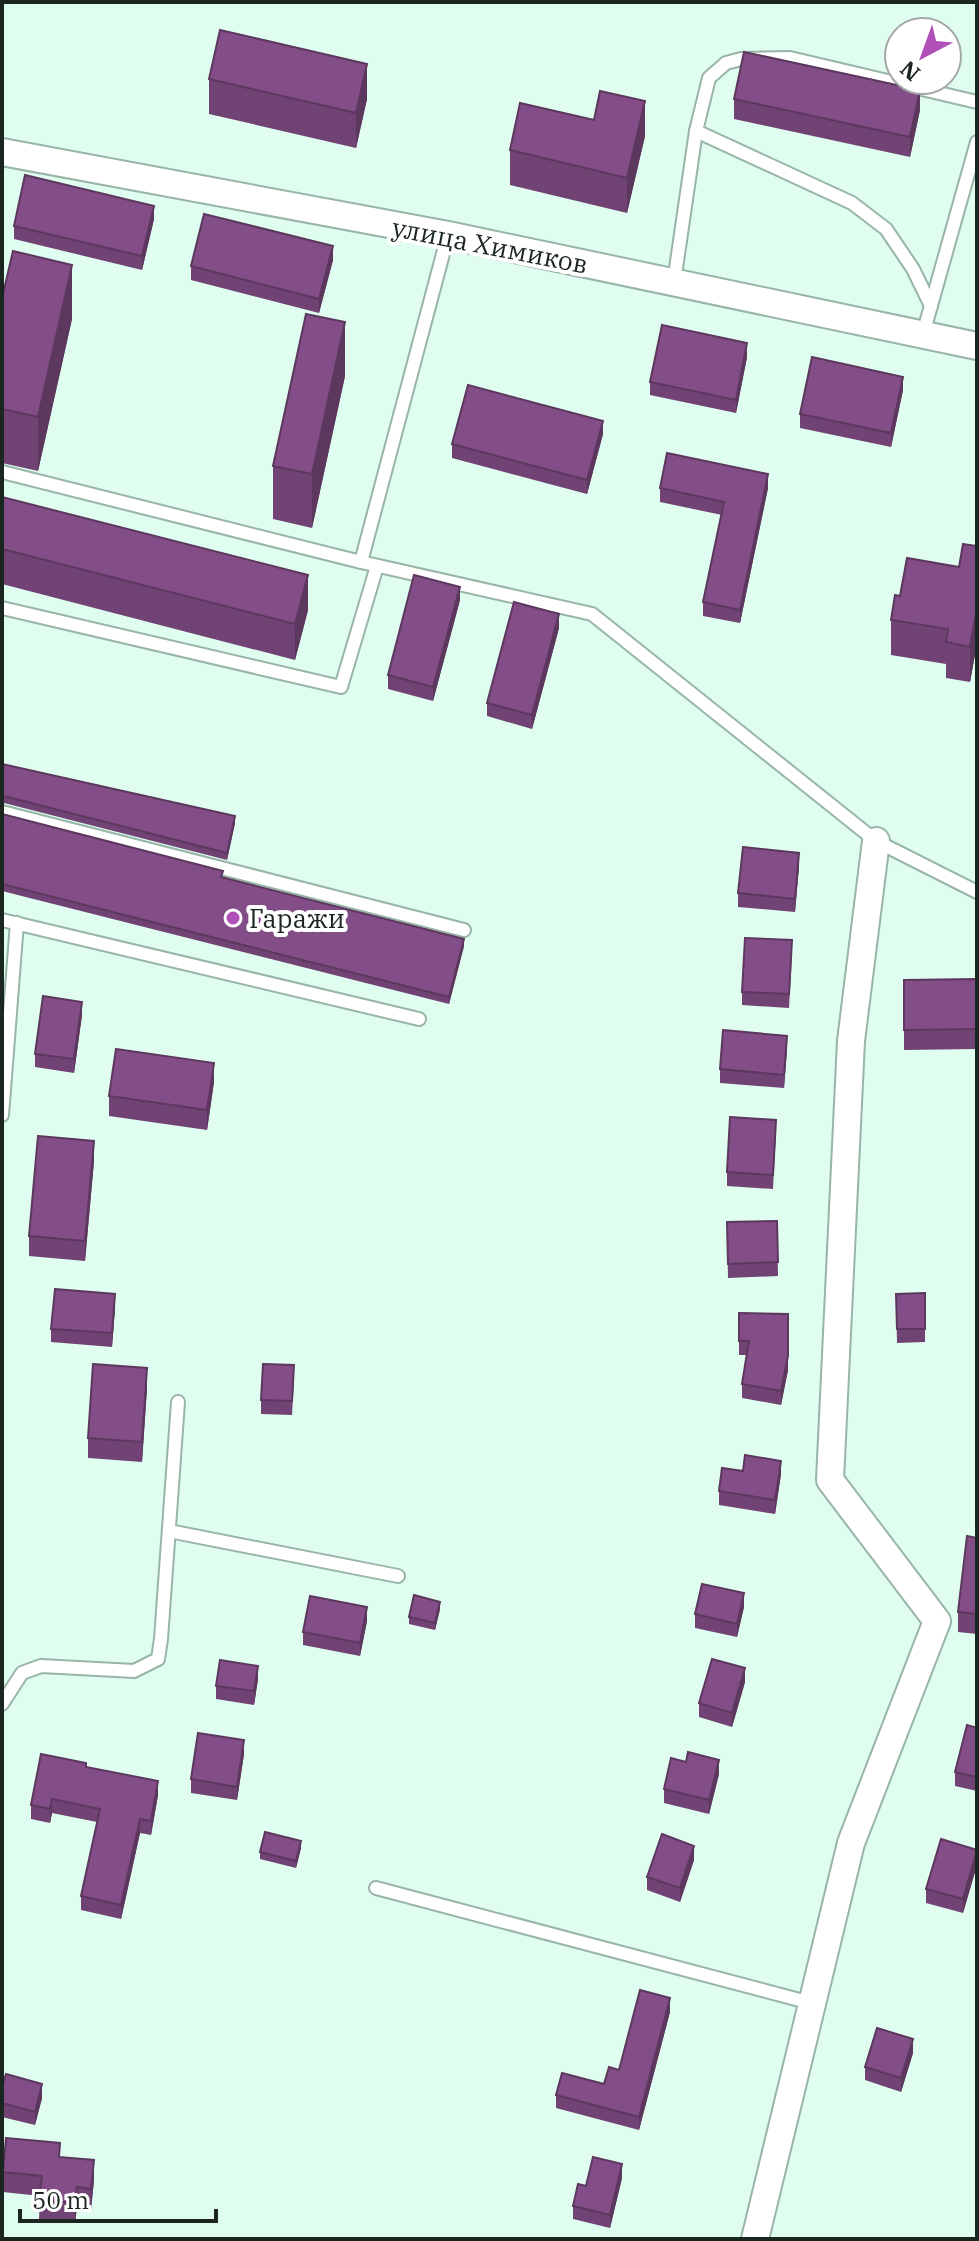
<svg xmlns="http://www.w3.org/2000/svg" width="979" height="2241" font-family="'IBM Plex Serif',serif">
  <rect width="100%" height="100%" fill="#e0fef0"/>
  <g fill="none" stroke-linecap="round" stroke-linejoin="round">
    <g stroke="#98b5a8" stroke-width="16">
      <g id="service">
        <polyline points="696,131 852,203 886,229 913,269 931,306"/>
        <polyline points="674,282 696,131 709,78 726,63 741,59 790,58 977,102"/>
        <polyline points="923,334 977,142"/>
        <polyline points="2,472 361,562 448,235"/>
        <polyline points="361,562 592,614 876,841 977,892"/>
        <polyline points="2,608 341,687 377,566"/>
        <polyline points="2,812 464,930"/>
        <polyline points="2,920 419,1019"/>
        <polyline points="2,1115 17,923"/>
        <polyline points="169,1531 398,1576"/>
        <polyline points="2,1704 22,1673 41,1666 134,1671 158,1659 161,1639 178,1402"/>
        <polyline points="376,1888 811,2003"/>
      </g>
    </g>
    <g stroke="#98b5a8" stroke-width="30">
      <g id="minor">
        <polyline points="2,152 448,235 977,346"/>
        <polyline points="755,2239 851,1843 937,1621 830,1480 851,1041 876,841"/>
      </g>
    </g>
    <use href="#service" stroke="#fff" stroke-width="12"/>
    <use href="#minor" stroke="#fff" stroke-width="26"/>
  </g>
  <g fill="#714374">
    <polygon points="209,79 367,99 356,148 209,114"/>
    <polygon points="734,99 920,110 910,157 734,119"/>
    <polygon points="594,120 645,136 627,213 510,185 510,150"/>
    <polygon points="154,219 142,270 14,239 14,226"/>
    <polygon points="333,260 319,313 191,280 191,266"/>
    <polygon points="2,298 72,319 38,471 2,463"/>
    <polygon points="747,357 736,413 650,395 650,382"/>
    <polygon points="345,376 312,528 273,519 273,466"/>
    <polygon points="903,390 891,447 800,428 800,414"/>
    <polygon points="603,434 587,494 452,458 452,444"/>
    <polygon points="660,488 768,488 740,623 703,616 703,602 722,515 660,502"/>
    <polygon points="2,497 308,610 295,660 2,584"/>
    <polygon points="977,546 977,649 976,649 970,682 946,678 946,664 891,655 891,620 900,596 959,567"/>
    <polygon points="460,600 433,701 388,689 388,675"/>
    <polygon points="559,628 532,729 487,716 487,703"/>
    <polygon points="2,764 235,823 227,860 4,803 2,804"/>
    <polygon points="2,814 464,946 449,1004 2,891"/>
    <polygon points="799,866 795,912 738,907 738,893"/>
    <polygon points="792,954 789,1008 742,1005 742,992"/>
    <polygon points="977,979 977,1049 904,1050 904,980"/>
    <polygon points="82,1015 74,1073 35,1067 35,1054"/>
    <polygon points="787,1049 784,1088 720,1083 720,1069"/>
    <polygon points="214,1082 207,1130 109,1116 109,1096"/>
    <polygon points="776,1133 773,1189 727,1186 727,1172"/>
    <polygon points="94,1161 85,1261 29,1256 29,1236"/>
    <polygon points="777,1221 778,1276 728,1278 727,1222"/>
    <polygon points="925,1293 925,1342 897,1343 896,1294"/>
    <polygon points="115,1308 112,1347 51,1342 51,1329"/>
    <polygon points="739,1313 788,1370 781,1405 742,1398 742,1384 747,1355 739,1355"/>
    <polygon points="294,1379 292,1415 261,1414 261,1400"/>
    <polygon points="147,1388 142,1462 88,1458 88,1438"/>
    <polygon points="743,1471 781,1474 775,1514 719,1505 719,1491"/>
    <polygon points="977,1538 977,1634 958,1632 958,1612"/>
    <polygon points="744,1607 737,1637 695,1628 695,1614"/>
    <polygon points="440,1609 435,1630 409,1624 409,1617"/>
    <polygon points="367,1621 360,1656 303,1645 303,1632"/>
    <polygon points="258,1679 254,1705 216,1699 216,1686"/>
    <polygon points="745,1682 732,1727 699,1717 699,1703"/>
    <polygon points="977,1728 977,1791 955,1786 955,1772"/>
    <polygon points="244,1754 237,1800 191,1793 191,1779"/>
    <polygon points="86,1767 158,1795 151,1835 140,1833 121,1919 81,1910 81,1896 97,1822 52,1813 50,1823 31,1819 31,1805"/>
    <polygon points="719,1774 709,1814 664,1803 664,1789"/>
    <polygon points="301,1848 296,1868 260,1859 260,1852"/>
    <polygon points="977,1850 977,1865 963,1913 926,1903 926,1889"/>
    <polygon points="694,1860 680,1902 647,1890 647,1877"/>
    <polygon points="670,2012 639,2130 556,2108 556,2095 604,2084 619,2070"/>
    <polygon points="913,2053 901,2092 865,2080 865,2067"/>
    <polygon points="2,2087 42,2098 35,2125 2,2117"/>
    <polygon points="60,2157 94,2180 91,2209 77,2207 75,2223 39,2219 40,2196 3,2192 3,2172"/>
    <polygon points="622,2178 610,2228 573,2219 573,2206 586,2186"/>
  </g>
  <g fill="#5c375e">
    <polygon points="367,64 367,99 356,148 356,113"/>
    <polygon points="920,90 920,110 910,157 910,137"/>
    <polygon points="645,101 645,136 627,213 627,178"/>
    <polygon points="154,206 154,219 142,270 142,256"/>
    <polygon points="333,246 333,260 319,313 319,299"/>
    <polygon points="72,265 72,319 38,471 38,417"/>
    <polygon points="345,322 345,376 312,528 312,474"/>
    <polygon points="747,343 747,357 736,413 736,400"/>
    <polygon points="903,377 903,390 891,447 891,433"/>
    <polygon points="603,421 603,434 587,494 587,480"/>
    <polygon points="768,474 768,488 740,623 740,610"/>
    <polygon points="308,575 308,610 295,660 295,624"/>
    <polygon points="460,587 460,600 433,701 433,687"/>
    <polygon points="976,613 976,649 970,682 970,647"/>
    <polygon points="559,614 559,628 532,729 532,715"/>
    <polygon points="235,816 235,823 227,860 227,853"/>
    <polygon points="799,853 799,866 795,912 795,899"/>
    <polygon points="464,939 464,946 449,1004 449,997"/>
    <polygon points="82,1002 82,1015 74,1073 74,1059"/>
    <polygon points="787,1036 787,1049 784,1088 784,1075"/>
    <polygon points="214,1063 214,1082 207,1130 207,1110"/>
    <polygon points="94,1141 94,1161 85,1261 85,1241"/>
    <polygon points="115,1294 115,1308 112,1347 112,1333"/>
    <polygon points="788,1314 788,1370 781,1405 781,1391"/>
    <polygon points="147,1368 147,1388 142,1462 142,1442"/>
    <polygon points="781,1461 781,1474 775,1514 775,1500"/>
    <polygon points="744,1593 744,1607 737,1637 737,1624"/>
    <polygon points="440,1602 440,1609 435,1630 435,1623"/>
    <polygon points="367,1607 367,1621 360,1656 360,1643"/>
    <polygon points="258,1666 258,1679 254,1705 254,1691"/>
    <polygon points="745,1668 745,1682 732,1727 732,1713"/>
    <polygon points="244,1740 244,1754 237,1800 237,1787"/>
    <polygon points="719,1760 719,1774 709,1814 709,1800"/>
    <polygon points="158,1781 158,1795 151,1835 151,1821"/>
    <polygon points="52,1799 52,1813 50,1823 50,1809"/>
    <polygon points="140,1819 140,1833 121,1919 121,1905"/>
    <polygon points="301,1841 301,1848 296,1868 296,1861"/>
    <polygon points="694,1846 694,1860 680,1902 680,1888"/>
    <polygon points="977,1851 977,1865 963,1913 963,1899"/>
    <polygon points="670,1998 670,2012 639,2130 639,2117"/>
    <polygon points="913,2039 913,2053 901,2092 901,2078"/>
    <polygon points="42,2084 42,2098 35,2125 35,2112"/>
    <polygon points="94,2160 94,2180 91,2209 91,2189"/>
    <polygon points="622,2164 622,2178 610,2228 610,2215"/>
    <polygon points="77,2187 77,2207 75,2223 75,2203"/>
  </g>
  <g fill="#834e87" stroke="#5c375e" stroke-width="2">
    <polygon points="220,30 367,64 356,113 209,79"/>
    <polygon points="744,52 920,90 910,137 734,99"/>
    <polygon points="600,91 645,101 627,178 510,150 520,103 594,120"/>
    <polygon points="25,175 154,206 142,256 14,226"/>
    <polygon points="204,214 333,246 319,299 191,266"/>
    <polygon points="13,251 72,265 38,417 2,409 2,298"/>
    <polygon points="306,314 345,322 312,474 273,466"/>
    <polygon points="662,325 747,343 736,400 650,382"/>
    <polygon points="812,357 903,377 891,433 800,414"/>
    <polygon points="468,385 603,421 587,480 452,444"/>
    <polygon points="667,453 768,474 740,610 703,602 724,502 660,488"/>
    <polygon points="2,497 308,575 295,624 2,549"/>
    <polygon points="963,544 977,546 977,614 976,613 970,647 946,642 948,629 891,620 895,595 900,596 907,558 959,567"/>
    <polygon points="414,575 460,587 433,687 388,675"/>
    <polygon points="514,602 559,614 532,715 487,703"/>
    <polygon points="2,764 235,816 227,853 4,796 2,797"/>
    <polygon points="2,814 223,871 221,877 464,939 449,997 2,884"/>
    <polygon points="743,847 799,853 795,899 738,893"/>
    <polygon points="745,938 792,940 789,994 742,992"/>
    <polygon points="977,979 977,1029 904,1030 904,980"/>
    <polygon points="43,996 82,1002 74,1059 35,1054"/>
    <polygon points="723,1030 787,1036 784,1075 720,1069"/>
    <polygon points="116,1049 214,1063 207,1110 109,1096"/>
    <polygon points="730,1117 776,1120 773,1175 727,1172"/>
    <polygon points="38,1136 94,1141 85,1241 29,1236"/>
    <polygon points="777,1221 778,1262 728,1264 727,1222"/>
    <polygon points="55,1289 115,1294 112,1333 51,1329"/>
    <polygon points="925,1293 925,1329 897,1329 896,1294"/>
    <polygon points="739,1313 788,1314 788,1356 781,1391 742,1384 749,1341 739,1341"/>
    <polygon points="93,1364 147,1368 142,1442 88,1438"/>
    <polygon points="263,1364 294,1365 292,1401 261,1400"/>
    <polygon points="745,1455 781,1461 775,1500 719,1491 722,1468 743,1471"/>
    <polygon points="967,1536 977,1538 977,1614 958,1612"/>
    <polygon points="702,1584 744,1593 737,1624 695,1614"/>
    <polygon points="414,1595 440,1602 435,1623 409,1617"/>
    <polygon points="310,1596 367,1607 360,1643 303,1632"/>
    <polygon points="712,1659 745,1668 732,1713 699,1703"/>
    <polygon points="220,1660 258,1666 254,1691 216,1686"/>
    <polygon points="967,1725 977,1728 977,1777 955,1772"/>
    <polygon points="198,1733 244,1740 237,1787 191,1779"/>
    <polygon points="688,1752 719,1760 709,1800 664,1789 671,1758 686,1762"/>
    <polygon points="41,1754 86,1763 86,1767 158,1781 151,1821 140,1819 121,1905 81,1896 100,1809 52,1799 50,1809 31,1805"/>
    <polygon points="265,1832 301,1841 296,1861 260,1852"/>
    <polygon points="662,1834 694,1846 680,1888 647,1877"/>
    <polygon points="941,1839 977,1850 963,1899 926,1889"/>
    <polygon points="640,1990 670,1998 639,2117 556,2095 562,2073 604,2084 609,2067 619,2070"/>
    <polygon points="877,2028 913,2039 901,2078 865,2067"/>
    <polygon points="6,2074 42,2084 35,2112 2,2103 2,2087"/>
    <polygon points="6,2138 60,2143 59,2157 94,2160 91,2189 77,2187 75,2203 39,2199 42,2176 3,2172"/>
    <polygon points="593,2157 622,2164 610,2215 573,2206 578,2184 586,2186"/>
  </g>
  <circle fill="#b150b8" stroke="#fff" stroke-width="3" cx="233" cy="918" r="8"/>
  <g text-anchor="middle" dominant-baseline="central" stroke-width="8" stroke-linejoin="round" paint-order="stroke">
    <g font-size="26" fill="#1b2621" stroke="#fff">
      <text transform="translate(490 245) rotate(11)">улица Химиков</text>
    </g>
    <g font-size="26" fill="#1b2621" stroke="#fff" text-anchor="start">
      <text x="249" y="918">Гаражи</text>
    </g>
  </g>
  <rect width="979" height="2241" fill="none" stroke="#1b2621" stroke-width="8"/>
  <g transform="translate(923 56) rotate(221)"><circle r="38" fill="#ffffff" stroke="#a4a8a6" stroke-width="2"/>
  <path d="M0-6L14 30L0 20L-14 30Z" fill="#b150b8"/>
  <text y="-12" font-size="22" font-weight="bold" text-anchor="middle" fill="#1b2621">N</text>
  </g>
  <path d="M20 2209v12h196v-12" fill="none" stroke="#1b2621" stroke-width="4"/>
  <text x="32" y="2209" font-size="24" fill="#1b2621" stroke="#ffffff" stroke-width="6" paint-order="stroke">50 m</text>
</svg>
